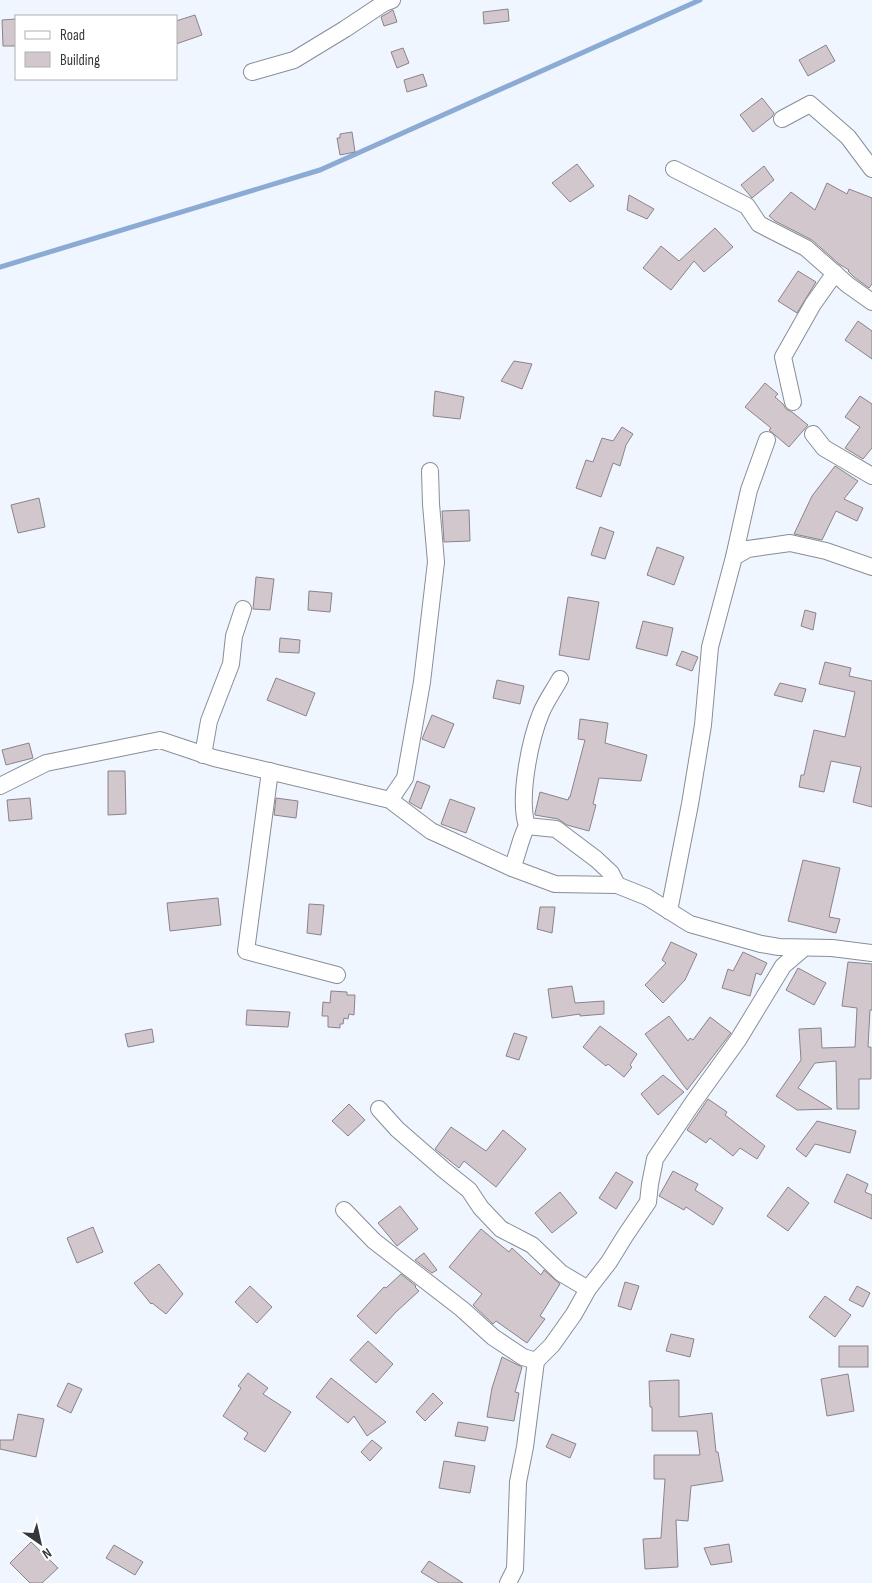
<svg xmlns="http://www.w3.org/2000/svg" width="872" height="1583" font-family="'Sofia Sans Condensed',sans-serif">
  <rect width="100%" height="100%" fill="#eff6ff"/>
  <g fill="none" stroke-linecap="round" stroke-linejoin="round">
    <polyline stroke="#8babd5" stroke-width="5" points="0,267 320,170 700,0"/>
  </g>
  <g fill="#d1c7cd" stroke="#8c8389">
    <polygon points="508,9 509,21 484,24 483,12"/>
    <polygon points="393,10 397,22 384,26 381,17"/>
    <polygon points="195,15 202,35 176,44 176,21"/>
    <polygon points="16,19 16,46 3,46 2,20"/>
    <polygon points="826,45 835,61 808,76 799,60"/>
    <polygon points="403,48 409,63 397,68 391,52"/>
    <polygon points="423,74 427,86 407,92 404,80"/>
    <polygon points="762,98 774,113 772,117 753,132 740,115"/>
    <polygon points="352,132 355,152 340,155 337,138 340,138 340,134"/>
    <polygon points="577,164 594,186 570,202 552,183"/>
    <polygon points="764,166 774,180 752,198 741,185"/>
    <polygon points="827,183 847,194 849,189 872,198 872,284 869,288 854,277 848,271 849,270 839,264 812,240 775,221 769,216 791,192 815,210"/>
    <polygon points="629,195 654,209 647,219 627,210"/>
    <polygon points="715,228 733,247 704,272 694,261 671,290 643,268 661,246 679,261"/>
    <polygon points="798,271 816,282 797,313 778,301"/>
    <polygon points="858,321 872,331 872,359 845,340"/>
    <polygon points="514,361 532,364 522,389 501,381"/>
    <polygon points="765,383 778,394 775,397 783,404 786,409 792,412 808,425 789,447 769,430 771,428 745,407"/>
    <polygon points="435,391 464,397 460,419 433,416"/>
    <polygon points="860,396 872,404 872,448 863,459 845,448 860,427 845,417"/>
    <polygon points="622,427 633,434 626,445 620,466 613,463 601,497 576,488 586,460 593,462 602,438 613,441"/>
    <polygon points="835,466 858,481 844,499 863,508 857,521 836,511 822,540 794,534 812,496"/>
    <polygon points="39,498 45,527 18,533 11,505"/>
    <polygon points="469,510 470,541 444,542 442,511"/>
    <polygon points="600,527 614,532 605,559 591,555"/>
    <polygon points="657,547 684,557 674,585 647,575"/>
    <polygon points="256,577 274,579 270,610 253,609"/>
    <polygon points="309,591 332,593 330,612 308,610"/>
    <polygon points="568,597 599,602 589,660 559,655"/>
    <polygon points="805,610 816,613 813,630 801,626"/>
    <polygon points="643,621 673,628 667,656 636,648"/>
    <polygon points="280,638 300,640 299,653 279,652"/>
    <polygon points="682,651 698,657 692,671 676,665"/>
    <polygon points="825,662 851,668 849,676 872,681 872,807 853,802 861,767 831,761 824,792 799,787 801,775 804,775 814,730 845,737 855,692 819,684"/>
    <polygon points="276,678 315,693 306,716 267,700"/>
    <polygon points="497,680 524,686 520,704 493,698"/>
    <polygon points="780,683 806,689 802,702 774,695"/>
    <polygon points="432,715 454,724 444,748 422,739"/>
    <polygon points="580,719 608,723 605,743 647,755 641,781 599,778 593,804 596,805 589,831 567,825 558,819 535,815 535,813 540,792 568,800 569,797 570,797 585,740 578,739"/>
    <polygon points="29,743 33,758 6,765 2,750"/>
    <polygon points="108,771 125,771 126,814 108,815"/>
    <polygon points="417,781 430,786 421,809 409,802"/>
    <polygon points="30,798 32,819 9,821 7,800"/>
    <polygon points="276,798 298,801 296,818 274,815"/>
    <polygon points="450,799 475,808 466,833 441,824"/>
    <polygon points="803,860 840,868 829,917 840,919 836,933 788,921"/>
    <polygon points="218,898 221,925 170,931 167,903"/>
    <polygon points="309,904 324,905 321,935 307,933"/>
    <polygon points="540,907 555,907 552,933 537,929"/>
    <polygon points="671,942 697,954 685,980 663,1003 645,985 666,963 662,960"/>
    <polygon points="743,952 767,963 761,975 756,973 750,996 722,988 728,969 733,971"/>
    <polygon points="848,962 872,964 872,1010 870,1010 868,1047 871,1047 871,1079 859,1079 859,1109 837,1109 836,1061 815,1063 798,1088 832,1109 797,1110 776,1096 801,1060 799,1029 821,1028 822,1048 855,1047 857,1008 842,1006"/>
    <polygon points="798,968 826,983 814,1005 786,990"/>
    <polygon points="572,986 575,1003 604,1001 604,1014 580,1016 580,1014 552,1018 548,989"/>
    <polygon points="331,991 347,992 347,995 355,995 354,1015 349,1014 348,1019 344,1018 343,1024 340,1024 340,1028 328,1027 328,1016 322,1016 323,1002 330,1003"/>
    <polygon points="247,1010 290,1012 288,1027 246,1025"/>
    <polygon points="669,1016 688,1041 690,1038 693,1040 710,1017 731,1033 687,1090 645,1034"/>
    <polygon points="600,1026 637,1054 630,1065 632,1067 624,1077 608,1064 606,1066 583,1047"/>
    <polygon points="152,1029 154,1042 128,1047 125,1034"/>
    <polygon points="514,1033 527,1037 519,1060 506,1056"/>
    <polygon points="663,1075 684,1092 658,1115 641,1094"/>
    <polygon points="708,1099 727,1112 725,1115 765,1146 757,1159 740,1148 733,1156 710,1138 706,1143 687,1130"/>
    <polygon points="349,1104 365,1120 348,1136 332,1121"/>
    <polygon points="817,1121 856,1131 850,1153 815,1144 806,1157 796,1149"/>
    <polygon points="451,1127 486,1151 503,1130 526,1149 496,1187 464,1161 459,1168 435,1149"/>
    <polygon points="673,1171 698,1184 695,1190 723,1208 713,1225 686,1207 684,1210 659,1196"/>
    <polygon points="616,1172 633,1182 616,1209 599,1198"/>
    <polygon points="847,1174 868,1184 865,1192 872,1195 872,1219 834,1202"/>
    <polygon points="788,1187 809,1203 788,1231 767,1216"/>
    <polygon points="560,1192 577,1213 552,1233 535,1213"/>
    <polygon points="400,1206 418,1229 397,1246 378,1223"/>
    <polygon points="93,1227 103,1252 77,1263 67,1238"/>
    <polygon points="481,1229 509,1252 512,1248 541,1275 544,1270 560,1284 540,1316 545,1319 527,1343 496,1321 493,1324 473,1305 482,1294 449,1267"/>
    <polygon points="424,1253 437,1270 432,1273 415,1260"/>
    <polygon points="159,1264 183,1294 166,1314 152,1303 151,1304 134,1283"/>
    <polygon points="401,1274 416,1286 415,1287 419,1291 396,1312 376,1334 357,1316 384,1287 386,1288"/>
    <polygon points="625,1282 639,1286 631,1310 618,1306"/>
    <polygon points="250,1286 272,1307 257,1323 235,1302"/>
    <polygon points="857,1286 870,1293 863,1307 849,1300"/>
    <polygon points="825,1296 851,1315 835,1337 809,1317"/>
    <polygon points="671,1334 694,1339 690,1357 666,1351"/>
    <polygon points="368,1341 393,1364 376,1383 350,1360"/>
    <rect x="839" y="1346" width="29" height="21"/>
    <polygon points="502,1357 522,1367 515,1392 519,1393 514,1421 487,1417 492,1388"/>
    <polygon points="248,1373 268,1388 263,1394 291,1412 265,1452 244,1439 248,1433 223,1416 241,1388 238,1386"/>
    <polygon points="848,1374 854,1411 827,1416 821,1379"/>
    <polygon points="331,1378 386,1422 367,1436 354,1416 348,1423 316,1397"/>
    <polygon points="679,1380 679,1417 712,1413 716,1452 718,1452 723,1481 691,1486 688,1521 676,1520 678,1567 645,1569 643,1539 661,1538 665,1479 654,1479 654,1455 700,1455 697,1431 652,1431 652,1407 650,1407 649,1381"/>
    <polygon points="68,1383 82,1389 71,1413 57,1406"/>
    <polygon points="433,1393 443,1403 425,1421 416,1412"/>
    <polygon points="18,1414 44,1419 36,1457 0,1449 0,1440 13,1440"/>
    <polygon points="458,1422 488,1427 485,1441 455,1436"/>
    <polygon points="552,1434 576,1444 570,1458 546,1447"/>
    <polygon points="372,1440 382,1448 370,1461 361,1452"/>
    <polygon points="444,1461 475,1466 470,1493 439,1488"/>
    <polygon points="31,1542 58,1568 42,1583 30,1583 10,1563"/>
    <polygon points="729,1544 732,1562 711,1565 704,1548"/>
    <polygon points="114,1545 143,1562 135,1575 106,1558"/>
    <polygon points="429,1561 463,1583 439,1583 421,1572"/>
  </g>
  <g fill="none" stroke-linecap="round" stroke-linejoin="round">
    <g stroke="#888e96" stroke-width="18">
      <g id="street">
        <polyline points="252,72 294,60 345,29 384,3 392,0"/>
        <polyline points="782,119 810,104 848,137 872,169"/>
        <polyline points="674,169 747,206 759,224 806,248 848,285 872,302"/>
        <polyline points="793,402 783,357 813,304 835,273"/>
        <polyline points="813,434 824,448 872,476"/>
        <polyline points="734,557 749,490 767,440"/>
        <polyline points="203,755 209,721 231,664 234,636 243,609"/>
        <polyline points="270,771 246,951 337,975"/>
        <polyline points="0,786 46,763 160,740 214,758 390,800 431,831 512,868 555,884 617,885 647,897 690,924 761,944 779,947 832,948 872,953"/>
        <polyline points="390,800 405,778 422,682 436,562 431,504 430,471"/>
        <polyline points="527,826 556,829 596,859 611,873 617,885"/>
        <path d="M512,868C518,854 520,839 527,826C518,798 530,740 541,713C546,701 554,690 560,679"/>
        <polyline points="669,911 690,804 703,725 710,647 734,557 748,549 790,543 826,551 872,567"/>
        <polyline points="379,1109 397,1129 444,1170 469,1190 481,1208 501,1229 532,1245 561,1273 588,1289"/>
        <polyline points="344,1210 374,1241 462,1309 493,1337 523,1357 536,1361 552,1345 574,1314 588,1289 609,1262 625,1236 648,1202 650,1184 655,1159 692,1104 738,1040 783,966 804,948"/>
        <polyline points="508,1583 515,1569 518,1482 525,1447 536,1361"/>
      </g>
    </g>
    <use href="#street" stroke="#fff" stroke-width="16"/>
  </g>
  <rect x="15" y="15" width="162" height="65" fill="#ffffff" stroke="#afb0b1"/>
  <rect x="25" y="31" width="25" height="8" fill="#ffffff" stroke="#afb0b1"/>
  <text x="60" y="40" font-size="15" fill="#36393c">Road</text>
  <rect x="25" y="52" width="25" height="15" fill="#d1c7cd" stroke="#afb0b1"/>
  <text x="60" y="65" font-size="15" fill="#36393c">Building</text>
  <g transform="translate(40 1543) rotate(146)" stroke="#ffffff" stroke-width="4" paint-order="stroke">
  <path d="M0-4L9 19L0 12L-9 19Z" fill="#36393c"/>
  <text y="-8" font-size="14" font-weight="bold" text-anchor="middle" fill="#36393c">N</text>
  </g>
</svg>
